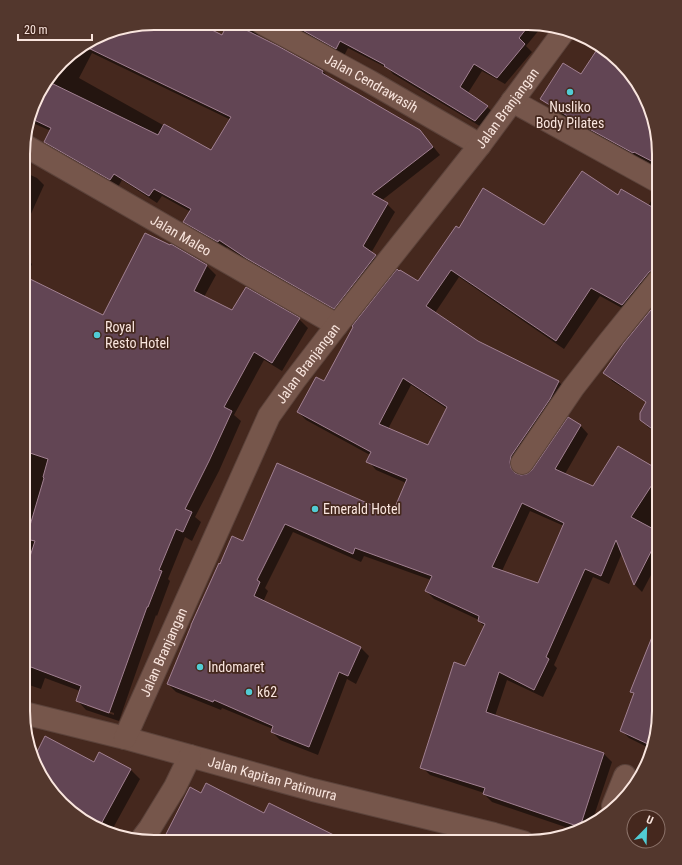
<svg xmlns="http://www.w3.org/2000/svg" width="682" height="865" font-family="'Roboto Condensed',sans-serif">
  <rect width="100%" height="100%" fill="#45281e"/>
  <g fill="#0007" fill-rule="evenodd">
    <path d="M154,23L222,36L229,23H260L257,32L258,36L323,71L330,79L419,131L427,139L440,155L381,201L387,204L395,212L371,253L383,263L342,316L255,266L227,247L226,249L192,230L185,222L191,212L162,196L157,203L122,180L118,187L53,149L45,142L51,131L35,124L30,119L40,89L68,55L112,30ZM92,53L231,120L211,152L79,78Z"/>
    <polygon points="284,23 544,24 526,46 532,52 505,84 482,71 468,93 487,107 495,114 483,128 393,74 389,69 348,48 344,56"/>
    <polygon points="601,45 642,89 659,154 659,168 642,159 641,161 594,135 550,107 542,98 582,76"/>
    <polygon points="24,172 37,178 44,185 25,227 24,226"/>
    <path d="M618,197L648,206L653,198L659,202V279L631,313L600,296L564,349L459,277L435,313L478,342L559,382L567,390L517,471L518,475H528L580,425L588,434L565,474L593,487L659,471V560L642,592L634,584L622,553L609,584L593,577L554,665L557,668L543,697L507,680L495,716L604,754L612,762L591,825L574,830L492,802L484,794V793L430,775L422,767L465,667L485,627L479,621V620L434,599L426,591L431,580L364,556L361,562L293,532L265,588L268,591L263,602L361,648L369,656L356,684L347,679L318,755L280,740L272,732L273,729L222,708L221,710L176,692L168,684L220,565L243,543L278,464L393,515L406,483L376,470L368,461L370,455L306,420L298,412L418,283L459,229L545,227ZM411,385L447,409L429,446L388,429ZM530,511L564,526L538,584L502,571Z"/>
    <path d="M24,256L32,264L26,278L103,316L206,265L216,275L204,297L232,312L299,319L308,328L282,371L264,360L234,415L241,421L219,471L195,517L201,522L192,541L185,537L168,579L170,581L157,616L156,615L119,721L86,710L77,700L80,691L45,678L41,689L23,683ZM87,704L114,713V715L87,706Z"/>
    <polygon points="659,302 659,435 649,428 641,420 647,403 612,381 604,372"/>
    <polygon points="659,622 659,719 649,748 629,738 622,731 635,695 631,692"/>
    <polygon points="100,754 131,770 140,779 112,830 82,820 40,776 95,763"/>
  </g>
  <g fill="#624554" stroke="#a18091" fill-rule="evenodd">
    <polygon points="154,23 198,23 222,35 228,23 232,23 278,46 323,71 322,73 420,130 433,147 372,194 388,203 363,246 376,255 334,309 246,258 219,240 218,242 183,222 191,209 154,189 149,196 114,174 110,180 44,142 51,128 30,118 40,89 47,81 158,135 164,124 211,150 231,117 84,46 112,30"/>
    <polygon points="290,23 511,24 530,24 519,38 525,44 497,78 474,64 460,87 488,106 475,121 384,66 385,65 340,41 336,49"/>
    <polygon points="600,45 642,89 659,154 659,165 634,152 633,153 582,125 540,99 563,63 581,74"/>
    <path d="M582,171L618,195L621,189L659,211V268L654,269L649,272L622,305L591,288L556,341L451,270L426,306L478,341L559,381L550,399L511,456L510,462L511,468L515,473L521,475L527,474L532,470L568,417L581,425L555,469L593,486L618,446L659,470V474L631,517L659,532V536L634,585L616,540L601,576L585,569L546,657L549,659L534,690L499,672L486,712L604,753L580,827L483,794L485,788L420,768L454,662L465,666L485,624L478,621L479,616L425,591L432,576L355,548L353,554L285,524L257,580L260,582L254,596L361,647L348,676L339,672L309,747L271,732L273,726L214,700L213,702L167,684L191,626V625L219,563L220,564L232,536L243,541L277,463L392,514L407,479L366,462L371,452L297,412L316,377L324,381L353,327L352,326L397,269L399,271L400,270L418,281L456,226L459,228L483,188L544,225ZM403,378L447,407L428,445L379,424ZM522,503L564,523L538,583L492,567Z"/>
    <polygon points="145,233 170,245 171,244 207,265 194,291 232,310 246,287 300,318 272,363 254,352 224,407 232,411 209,461 185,509 192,512 183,532 176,529 159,570 162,571 148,607 147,607 109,713 76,701 81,686 23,664 23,578 35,541 26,539 44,478 43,477 48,459 24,451 24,276 103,315"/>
    <polygon points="659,300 659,434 640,420 640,413 646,402 603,373 624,343"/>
    <polygon points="658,622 659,622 659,719 650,745 620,731 634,693 630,692"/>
    <polygon points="45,736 94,762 99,752 131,769 100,826 82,820 40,776 35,756"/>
    <polygon points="206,783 264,813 269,803 348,842 162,842 190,787 201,793"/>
  </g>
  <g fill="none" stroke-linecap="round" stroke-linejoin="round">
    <g stroke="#5c433b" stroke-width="24">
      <g id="minor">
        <path id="s1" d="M262,23L369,81L480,145"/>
        <polyline points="512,101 659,182"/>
        <path id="s2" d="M24,145L337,325"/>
        <polyline points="522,463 573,388 608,343 659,280"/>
        <path id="s3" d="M24,713L125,738L313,790L494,834L523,842"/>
        <path id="s4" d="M125,738L269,416L294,381L337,325L480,145L564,31"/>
        <polyline points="613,806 625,776"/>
        <polyline points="141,840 150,828 175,787 190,756"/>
      </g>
    </g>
    <use href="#minor" stroke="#76564b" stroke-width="22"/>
  </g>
  <g fill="#51ccd4" stroke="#45281e" stroke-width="1.5">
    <circle cx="570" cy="92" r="4"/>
    <circle cx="97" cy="335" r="4"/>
    <circle cx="315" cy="509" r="4"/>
    <circle cx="200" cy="667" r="4"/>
    <circle cx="249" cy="692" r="4"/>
  </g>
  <g text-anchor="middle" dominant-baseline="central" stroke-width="3.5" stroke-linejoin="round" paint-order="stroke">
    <g font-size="14" fill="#f9e5de" stroke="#45281e">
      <text stroke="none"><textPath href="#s1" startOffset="125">Jalan Cendrawasih</textPath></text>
      <text stroke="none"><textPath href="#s4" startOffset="742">Jalan Branjangan</textPath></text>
      <text stroke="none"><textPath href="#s2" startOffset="181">Jalan Maleo</textPath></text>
      <text stroke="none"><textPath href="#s4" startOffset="418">Jalan Branjangan</textPath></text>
      <text stroke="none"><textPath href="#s4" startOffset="94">Jalan Branjangan</textPath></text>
      <text stroke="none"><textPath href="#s3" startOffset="257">Jalan Kapitan Patimurra</textPath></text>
    </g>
    <g font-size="14" fill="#f9e5de" stroke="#45281e" text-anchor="start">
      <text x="570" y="107" text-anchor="middle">Nusliko<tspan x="570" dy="16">Body Pilates</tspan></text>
      <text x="105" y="327">Royal<tspan x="105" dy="16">Resto Hotel</tspan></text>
      <text x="323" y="509">Emerald Hotel</text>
      <text x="208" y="667">Indomaret</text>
      <text x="257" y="692">k62</text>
    </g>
  </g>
  <path d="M0 0H682V865H0ZM154 30H528A124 124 0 0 1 652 154V711A124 124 0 0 1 528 835H154A124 124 0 0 1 30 711V154A124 124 0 0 1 154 30Z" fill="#53372d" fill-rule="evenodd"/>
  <path fill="none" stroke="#f9e5de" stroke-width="2" d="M154 30H528A124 124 0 0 1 652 154V711A124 124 0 0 1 528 835H154A124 124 0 0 1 30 711V154A124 124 0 0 1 154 30Z"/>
  <g transform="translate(646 829) rotate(23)"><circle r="19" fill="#45281e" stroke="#8d746b"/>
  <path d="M0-3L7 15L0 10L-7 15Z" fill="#51ccd4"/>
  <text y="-6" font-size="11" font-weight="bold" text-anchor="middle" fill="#f9e5de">U</text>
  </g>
  <path d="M18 34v6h74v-6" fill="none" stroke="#f9e5de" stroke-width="2"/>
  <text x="24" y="34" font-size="12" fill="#f9e5de" stroke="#45281e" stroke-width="3" paint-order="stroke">20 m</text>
</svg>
